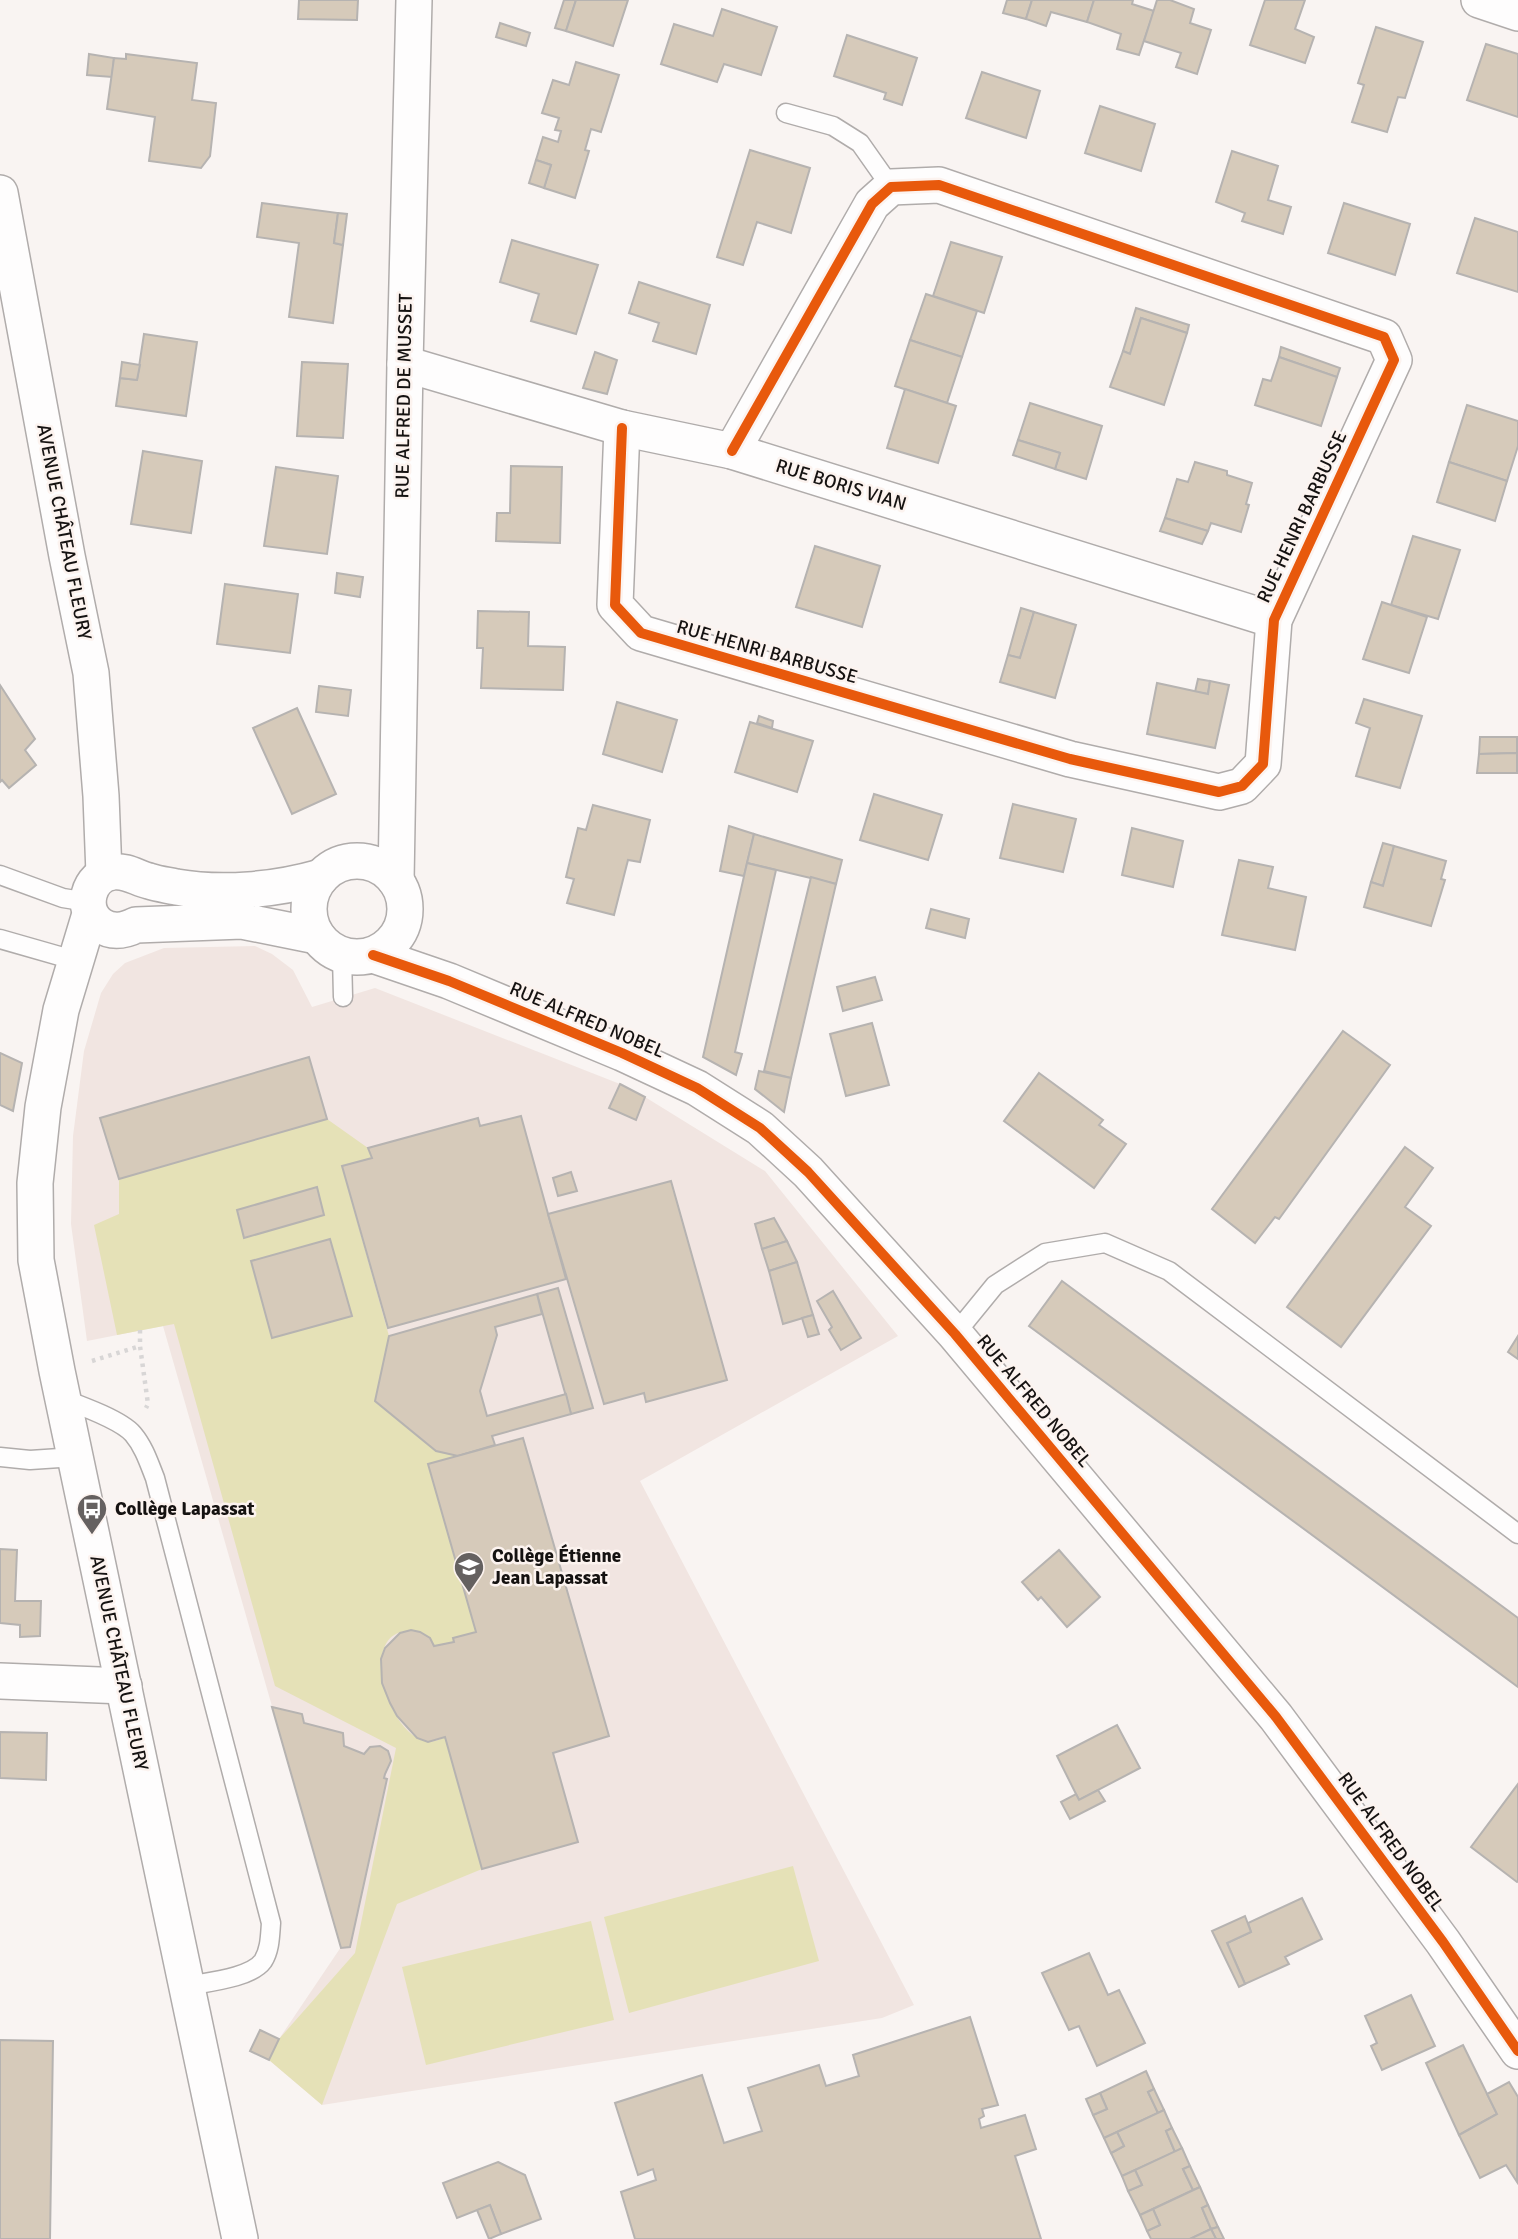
<svg xmlns="http://www.w3.org/2000/svg" width="1518" height="2239" font-family="Signika,sans-serif">
  <rect width="100%" height="100%" fill="#f9f4f2"/>
  <polygon fill="#f1e5e1" points="255,946 272,954 293,970 312,1007 375,988 620,1084 645,1097 765,1171 898,1336 640,1481 914,2005 882,2018 322,2105 269,2060 279,2039 341,1947 163,1326 87,1341 71,1224 73,1136 84,1051 101,993 113,974 125,963 164,948"/>
  <g fill="#e5e1b7">
    <path d="M327,1119L368,1148L372,1158L342,1167L389,1336L458,1456L428,1465L476,1632L454,1638V1642L434,1646C429,1637 424,1632 414,1631C356,1626 385,1731 425,1741C432,1743 439,1740 445,1737L482,1869L397,1904L322,2105L269,2060L279,2039L355,1953L396,1748L275,1686L174,1324L117,1335L94,1225L119,1214V1179Z"/>
    <polygon points="793,1866 819,1961 629,2013 604,1917"/>
    <polygon points="591,1921 614,2020 426,2065 402,1967"/>
  </g>
  <g fill="#d6caba" stroke="#b6b3b1" stroke-width="2">
    <polygon points="299,0 358,0 357,20 298,19"/>
    <polygon points="564,0 576,0 566,31 555,28"/>
    <polygon points="576,0 628,0 613,46 566,31"/>
    <polygon points="1007,0 1032,0 1026,19 1003,13"/>
    <polygon points="1032,0 1094,0 1087,22 1051,12 1046,26 1026,19"/>
    <polygon points="1094,0 1133,0 1132,4 1154,11 1139,55 1117,49 1121,34 1087,22"/>
    <polygon points="1157,0 1170,0 1194,9 1190,23 1211,30 1197,74 1176,67 1181,53 1144,41"/>
    <polygon points="1265,0 1305,0 1295,29 1314,37 1305,63 1250,45"/>
    <polygon points="722,9 777,27 761,75 724,64 717,82 661,64 674,24 713,36"/>
    <polygon points="500,23 530,33 526,46 496,37"/>
    <polygon points="1376,27 1423,42 1405,98 1398,97 1387,132 1352,122 1364,85 1358,83"/>
    <polygon points="847,35 917,58 902,105 884,99 886,93 834,76"/>
    <polygon points="1486,44 1518,54 1518,117 1467,100"/>
    <polygon points="89,54 114,58 112,77 87,75"/>
    <polygon points="126,54 197,63 192,100 216,103 210,156 201,168 149,161 155,117 107,109 114,58 126,59"/>
    <polygon points="576,62 619,75 601,132 591,129 585,150 589,151 575,198 544,188 551,165 536,160 543,137 558,142 561,131 555,130 559,118 542,113 553,80 569,85"/>
    <polygon points="982,72 1040,91 1026,138 966,118"/>
    <polygon points="1100,106 1155,124 1141,171 1085,153"/>
    <polygon points="750,150 810,168 791,233 757,222 743,265 717,257"/>
    <polygon points="1232,151 1278,166 1268,200 1291,207 1283,234 1242,221 1245,213 1216,202"/>
    <polygon points="536,160 551,165 544,188 529,183"/>
    <polygon points="262,203 338,213 334,243 343,245 333,323 289,317 299,243 257,237"/>
    <polygon points="1344,203 1410,224 1395,275 1328,253"/>
    <polygon points="338,213 347,214 343,245 334,243"/>
    <polygon points="1475,218 1518,232 1518,292 1457,273"/>
    <polygon points="512,240 598,265 576,334 531,321 539,294 500,282"/>
    <polygon points="951,242 1002,257 984,313 933,296"/>
    <polygon points="639,282 710,305 696,354 653,341 659,323 629,313"/>
    <polygon points="926,294 977,311 962,357 910,340"/>
    <polygon points="1136,308 1189,325 1187,333 1141,318 1130,354 1123,351"/>
    <polygon points="1141,318 1187,333 1164,405 1110,387 1123,351 1130,354"/>
    <polygon points="144,334 197,342 186,416 116,406 120,378 137,380"/>
    <polygon points="910,340 962,357 947,403 895,386"/>
    <polygon points="1281,347 1340,368 1337,377 1279,357"/>
    <polygon points="595,352 617,360 607,394 583,388"/>
    <polygon points="1279,357 1337,377 1321,426 1255,405 1263,379 1271,381"/>
    <polygon points="122,362 140,365 137,380 120,378"/>
    <polygon points="302,362 348,364 343,438 297,436"/>
    <polygon points="905,389 956,406 938,463 887,448"/>
    <polygon points="1030,403 1102,426 1086,479 1055,469 1060,453 1018,440"/>
    <polygon points="1467,405 1518,421 1518,446 1507,481 1449,462"/>
    <polygon points="1018,440 1060,453 1055,469 1013,455"/>
    <polygon points="143,451 202,461 191,533 131,524"/>
    <polygon points="1195,462 1227,471 1227,475 1252,483 1246,504 1249,505 1241,532 1211,523 1208,531 1165,518 1177,479 1188,482"/>
    <polygon points="1449,462 1507,481 1495,521 1437,502"/>
    <polygon points="511,466 562,467 560,543 496,541 497,513 510,513"/>
    <polygon points="276,467 338,476 327,554 264,546"/>
    <polygon points="1165,518 1208,531 1202,544 1160,531"/>
    <polygon points="1413,536 1460,550 1438,619 1391,605"/>
    <polygon points="815,546 880,566 862,627 796,607"/>
    <polygon points="337,573 363,577 360,597 335,593"/>
    <polygon points="225,584 298,594 290,653 217,644"/>
    <polygon points="1382,602 1427,617 1409,673 1363,659"/>
    <polygon points="1021,608 1034,612 1020,658 1008,655"/>
    <polygon points="478,611 529,612 528,646 565,647 563,690 481,688 483,648 477,648"/>
    <polygon points="1034,612 1076,625 1055,698 1000,682 1008,655 1020,658"/>
    <polygon points="1198,679 1210,681 1208,694 1195,692"/>
    <polygon points="1210,681 1229,685 1215,748 1147,734 1157,683 1208,694"/>
    <polygon points="0,685 35,739 25,750 36,765 9,788 2,780 0,782"/>
    <polygon points="319,686 351,690 348,716 316,712"/>
    <polygon points="1364,699 1422,716 1400,788 1356,776 1370,728 1356,723"/>
    <polygon points="617,702 677,720 662,772 603,754"/>
    <polygon points="297,708 336,794 292,814 253,728"/>
    <polygon points="759,716 773,721 772,728 757,723"/>
    <polygon points="750,722 813,741 797,792 735,772"/>
    <polygon points="1480,737 1517,737 1517,753 1479,754"/>
    <polygon points="1517,753 1517,773 1477,773 1479,754"/>
    <polygon points="874,794 942,815 928,860 860,840"/>
    <polygon points="1013,804 1076,819 1063,872 1000,858"/>
    <polygon points="593,805 650,820 640,862 628,860 614,915 567,903 574,879 566,877 578,828 586,830"/>
    <polygon points="729,826 754,834 744,876 720,871"/>
    <polygon points="1132,828 1183,841 1173,887 1122,875"/>
    <polygon points="754,834 842,860 836,884 747,863"/>
    <polygon points="1383,843 1394,846 1383,886 1371,882"/>
    <polygon points="1394,846 1446,861 1441,879 1445,880 1431,926 1364,907 1371,882 1383,886"/>
    <polygon points="1239,860 1273,867 1268,888 1306,897 1295,950 1222,935"/>
    <polygon points="747,863 776,870 735,1052 742,1054 736,1075 703,1057"/>
    <polygon points="811,877 836,884 791,1078 764,1071"/>
    <polygon points="931,909 969,919 965,938 926,928"/>
    <polygon points="875,977 882,1000 843,1011 837,987"/>
    <polygon points="872,1023 889,1085 846,1096 830,1034"/>
    <polygon points="1343,1031 1390,1065 1279,1219 1275,1217 1255,1243 1212,1209"/>
    <polygon points="0,1053 22,1063 13,1111 0,1105"/>
    <polygon points="309,1057 327,1119 119,1179 100,1118"/>
    <polygon points="759,1071 791,1078 784,1112 755,1089"/>
    <polygon points="1039,1073 1103,1120 1099,1125 1126,1144 1094,1188 1004,1121"/>
    <polygon points="620,1084 645,1097 636,1120 609,1108"/>
    <polygon points="521,1116 566,1279 388,1328 342,1166 372,1158 368,1148 478,1118 480,1126"/>
    <polygon points="1405,1147 1433,1168 1405,1207 1431,1226 1341,1347 1287,1307"/>
    <polygon points="571,1172 577,1191 558,1196 553,1178"/>
    <polygon points="671,1181 727,1380 646,1402 644,1393 604,1404 548,1214"/>
    <polygon points="317,1187 324,1215 244,1238 237,1210"/>
    <polygon points="774,1218 787,1241 762,1249 755,1224"/>
    <polygon points="330,1239 352,1316 272,1338 251,1261"/>
    <polygon points="787,1241 797,1262 769,1271 762,1249"/>
    <polygon points="797,1262 813,1315 783,1324 769,1271"/>
    <polygon points="1062,1281 1518,1618 1518,1687 1029,1326"/>
    <polygon points="558,1288 593,1408 571,1414 537,1294"/>
    <polygon points="833,1291 861,1338 841,1350 829,1330 832,1327 817,1301"/>
    <polygon points="537,1294 542,1314 495,1327 497,1335 480,1391 487,1416 566,1394 571,1414 492,1436 495,1445 458,1456 436,1451 375,1401 389,1336"/>
    <polygon points="813,1315 819,1334 808,1337 802,1318"/>
    <polygon points="1518,1336 1518,1359 1508,1352"/>
    <polygon points="523,1438 609,1736 553,1753 578,1842 482,1869 445,1737 428,1742 417,1738 397,1716 390,1703 382,1683 381,1659 385,1648 400,1633 411,1630 420,1632 430,1638 434,1646 454,1642 453,1638 476,1632 428,1464"/>
    <polygon points="0,1549 17,1550 15,1601 41,1601 40,1636 20,1637 20,1625 0,1623"/>
    <polygon points="1059,1550 1100,1597 1067,1627 1041,1597 1038,1600 1022,1582"/>
    <polygon points="272,1707 302,1714 304,1723 343,1733 344,1746 364,1754 370,1747 380,1746 388,1751 390,1757 391,1761 385,1774 384,1778 387,1779 350,1947 341,1948"/>
    <polygon points="1117,1725 1140,1768 1079,1800 1057,1756"/>
    <polygon points="0,1732 47,1733 46,1780 0,1778"/>
    <polygon points="1518,1784 1518,1881 1517,1882 1471,1847"/>
    <polygon points="1098,1790 1105,1801 1070,1819 1061,1802 1076,1794 1079,1800"/>
    <polygon points="1302,1898 1322,1939 1285,1957 1289,1964 1245,1984 1227,1943 1251,1932 1248,1923"/>
    <polygon points="1245,1916 1251,1932 1227,1943 1245,1984 1239,1987 1212,1931"/>
    <polygon points="1089,1953 1108,1995 1119,1990 1145,2043 1097,2066 1079,2026 1069,2030 1042,1973"/>
    <polygon points="1411,1995 1435,2046 1382,2070 1371,2046 1377,2043 1365,2016"/>
    <polygon points="970,2017 998,2105 982,2109 984,2116 979,2119 981,2128 1025,2115 1036,2149 1015,2156 1041,2239 635,2239 621,2192 656,2180 653,2169 638,2175 615,2103 702,2075 724,2143 762,2131 748,2088 819,2065 826,2086 859,2076 853,2055"/>
    <polygon points="260,2030 279,2039 269,2060 250,2051"/>
    <polygon points="0,2040 53,2041 50,2239 0,2239"/>
    <polygon points="1463,2045 1497,2114 1459,2135 1426,2063"/>
    <polygon points="1146,2071 1154,2089 1148,2092 1158,2113 1104,2138 1093,2115 1107,2109 1100,2093"/>
    <polygon points="1509,2082 1518,2097 1517,2182 1506,2165 1480,2178 1459,2135 1497,2114 1487,2094"/>
    <polygon points="1154,2089 1164,2110 1158,2113 1148,2092"/>
    <polygon points="1100,2093 1107,2109 1093,2115 1086,2099"/>
    <polygon points="1164,2110 1172,2128 1166,2131 1175,2152 1122,2176 1111,2153 1124,2146 1117,2132"/>
    <polygon points="1172,2128 1182,2148 1175,2152 1166,2131"/>
    <polygon points="1117,2132 1124,2146 1111,2153 1104,2138"/>
    <polygon points="1182,2148 1190,2166 1183,2169 1193,2190 1140,2215 1128,2191 1142,2185 1135,2170"/>
    <polygon points="498,2162 525,2175 541,2219 501,2234 490,2205 457,2218 443,2183"/>
    <polygon points="1190,2166 1200,2187 1193,2190 1183,2169"/>
    <polygon points="1135,2170 1142,2185 1128,2191 1122,2176"/>
    <polygon points="1200,2187 1208,2205 1202,2208 1211,2229 1190,2239 1151,2239 1147,2231 1160,2225 1153,2209"/>
    <polygon points="490,2205 501,2234 489,2239 477,2210"/>
    <polygon points="1208,2205 1218,2227 1211,2229 1202,2208"/>
    <polygon points="1153,2209 1160,2225 1147,2231 1140,2215"/>
    <polygon points="1218,2227 1224,2239 1216,2239 1211,2229"/>
    <polygon points="1211,2229 1216,2239 1190,2239"/>
  </g>
  <g fill="none" stroke-linecap="round" stroke-linejoin="round">
    <g stroke="#b0acab" stroke-width="21">
      <g id="lane">
        <polyline points="786,113 833,126 860,143 891,187"/>
        <polyline points="0,875 63,898 88,902"/>
        <polyline points="0,939 77,961"/>
        <polyline points="342,955 343,997"/>
        <polyline points="955,1334 995,1285 1045,1253 1105,1243 1169,1271 1518,1534"/>
        <path d="M63,1399C82,1406 121,1420 133,1434C144,1447 149,1463 155,1478L271,1923C270,1936 270,1950 263,1961C251,1978 207,1982 187,1986"/>
        <polyline points="0,1457 30,1460 75,1457"/>
      </g>
    </g>
    <g stroke="#b0acab" stroke-width="38">
      <g id="street">
        <polyline points="1479,0 1518,13"/>
        <polyline points="0,193 67,556 91,673 101,796 104,874"/>
        <polyline points="405,364 622,428 732,451 1274,620"/>
        <polyline points="622,428 615,605 641,633 1070,759 1219,792 1242,786 1263,764 1274,620 1394,360 1384,337 939,185 891,187 872,204 732,451"/>
        <circle cx="357" cy="909" r="48"/>
        <polyline points="396,881 405,364 414,0"/>
        <polyline points="90,914 61,1010 43,1107 35,1183 36,1260 57,1371 240,2239"/>
        <path d="M317,936L242,921L136,925C124,931 112,933 100,925C79,910 88,875 113,872C126,870 137,878 149,881C158,884 167,885 176,887C223,895 275,890 321,877"/>
        <polyline points="373,955 449,981 622,1053 697,1088 760,1128 808,1172 955,1334 1276,1717 1443,1942 1518,2051"/>
        <polyline points="0,1681 124,1686"/>
      </g>
    </g>
    <g stroke="#d8d6d6" stroke-width="4.5" stroke-dasharray="3.5 5" stroke-linecap="butt">
      <polyline points="140,1330 140,1346"/>
      <polyline points="92,1361 140,1346 148,1404 146,1408"/>
    </g>
    <use href="#lane" stroke="#fefdfd" stroke-width="18"/>
    <use href="#street" stroke="#fefdfd" stroke-width="35"/>
    <g stroke="#fcf3ef" stroke-width="15">
      <g id="cycleway">
        <polyline points="622,428 615,605 641,633 1070,759 1219,792 1242,786 1263,764 1274,620 1394,360 1384,337 939,185 891,187 872,204 732,451"/>
        <polyline points="373,955 449,981 622,1053 697,1088 760,1128 808,1172 955,1334 1276,1717 1443,1942 1518,2051"/>
      </g>
    </g>
    <use href="#cycleway" stroke="#e8590c" stroke-width="10"/>
  </g>
  <defs>
    <g id="bus-pin" transform="scale(1.575)"><path d="M0 17L-7.5 6A9.5 9.5 0 1 1 7.5 6Z" fill="#656160" stroke="#fcf3ef"/><path d="M-5-6H5V4H4V6H2V4H-2V6H-4V4H-5ZM-3.5-4V0h7V-4ZM-3.5 1.2v1.5H-2V1.2ZM2 1.2v1.5H3.5V1.2Z" fill="#fff"/></g>
    <g id="school-pin" transform="scale(1.575)"><path d="M0 17L-7.5 6A9.5 9.5 0 1 1 7.5 6Z" fill="#656160" stroke="#fcf3ef"/><path d="M0-5L7-2L0 1L-7-2ZM-4 1L0 2.5L4 1V4Q0 6-4 4Z" fill="#fff"/></g>
  </defs>
  <g fill-rule="evenodd">
    <use href="#bus-pin" x="92" y="1509"/>
    <use href="#school-pin" x="469" y="1567"/>
  </g>
  <g text-anchor="middle" dominant-baseline="central" stroke-width="5" stroke-linejoin="round" paint-order="stroke">
    <g font-size="19" fill="#151211" stroke="#fcf3ef">
      <text transform="translate(404 396) rotate(-89)">RUE ALFRED DE MUSSET</text>
      <text transform="translate(841 485) rotate(17)">RUE BORIS VIAN</text>
      <text transform="translate(1302 517) rotate(-65)">RUE HENRI BARBUSSE</text>
      <text transform="translate(64 532) rotate(79)">AVENUE CHÂTEAU FLEURY</text>
      <text transform="translate(767 652) rotate(16)">RUE HENRI BARBUSSE</text>
      <text transform="translate(587 1020) rotate(23)">RUE ALFRED NOBEL</text>
      <text transform="translate(1034 1401) rotate(50)">RUE ALFRED NOBEL</text>
      <text transform="translate(119 1663) rotate(78)">AVENUE CHÂTEAU FLEURY</text>
      <text transform="translate(1391 1842) rotate(54)">RUE ALFRED NOBEL</text>
    </g>
    <g font-size="19" font-weight="bold" fill="#151211" stroke="#fcf3ef" text-anchor="start">
      <text x="115" y="1509">Collège Lapassat</text>
      <text x="492" y="1556">Collège Étienne<tspan x="492" dy="22">Jean Lapassat</tspan></text>
    </g>
  </g>
</svg>
